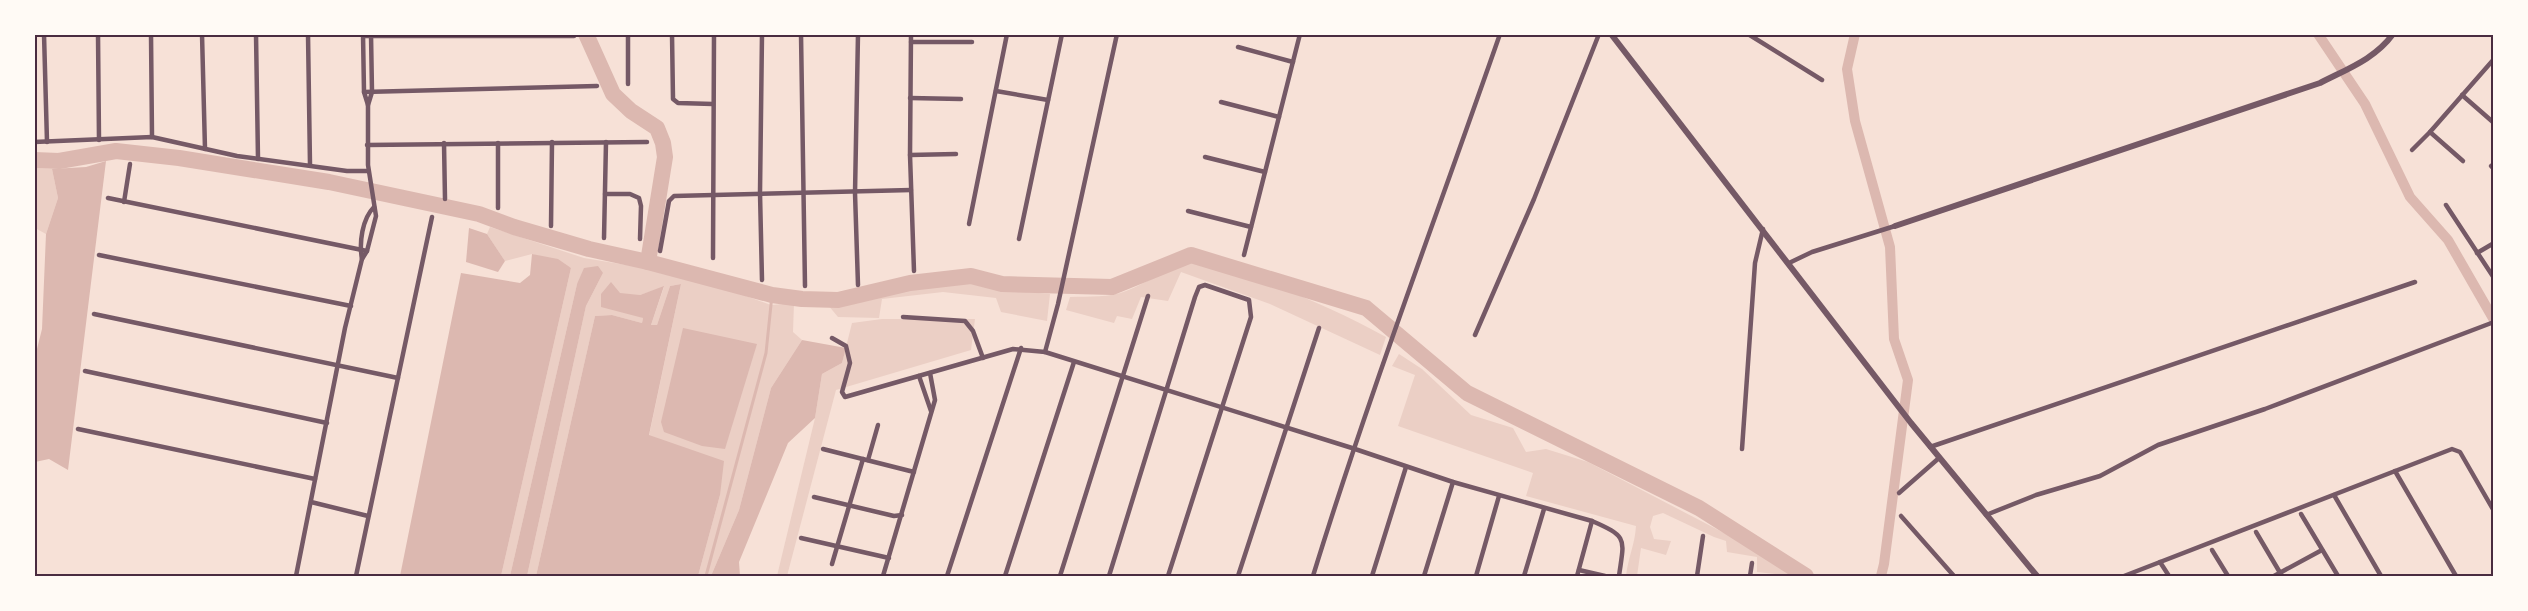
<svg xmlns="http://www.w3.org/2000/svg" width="2528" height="611" font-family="'Fira Sans Condensed',sans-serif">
  <rect width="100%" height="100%" fill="#f7e1d7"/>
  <g fill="#ebcfc5">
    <polygon points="35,168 52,169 58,198 46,234 35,228"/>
    <polygon points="490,227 584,258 687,275 771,305 794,303 793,332 802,340 771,388 739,510 711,576 698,576 720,495 649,436 681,284 670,286 657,325 651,325 664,287 640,295 601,294 643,318 642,323 612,315 595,316 536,576 527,576 586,306 603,273 577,284 510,576 501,576 571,268 532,254 505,261 487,234"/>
    <path d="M1191,263C1256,274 1327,305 1386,337L1380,355L1270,304L1181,272L1168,301L1141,297L1132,319L1117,316L1114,323L1066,310L1070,297C1089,296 1109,298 1126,291C1149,282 1167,268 1191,263Z"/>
    <polygon points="931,281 978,282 1004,290 1050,294 1047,321 1001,312 996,298 943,292 882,299 879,318 838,317 828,305 874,297"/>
    <polygon points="882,319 975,319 971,350 836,390 787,576 777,576 815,418 822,374 842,363 852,323"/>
    <path d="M1399,354L1422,369L1471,415L1513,428L1526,452L1546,449L1588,462L1749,546L1794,576L1757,572V557L1727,552L1726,541L1714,537L1663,513L1653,516L1650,527L1654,539L1671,541L1666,555L1641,548L1637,576H1626C1628,558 1635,544 1636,526L1526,496L1533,473L1398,426L1415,375L1392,366Z"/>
  </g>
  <g fill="#dcb8b0">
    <polygon points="106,161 68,470 49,459 35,462 35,357 42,329 46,234 58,198 52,169 86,167"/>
    <polygon points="469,228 487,234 505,261 498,272 466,262"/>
    <polygon points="532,254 558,259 571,268 501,576 400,576 461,273 520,283 530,275"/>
    <polygon points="598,266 603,273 586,306 527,576 510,576 577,284 584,268"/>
    <polygon points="611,282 620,293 640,295 664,286 651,325 657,325 670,286 681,284 649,435 724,461 720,495 698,576 536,576 595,316 612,315 642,323 643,318 601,307 601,294"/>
    <polygon points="683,328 757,344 725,449 702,446 664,432 661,422"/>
    <polygon points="802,340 846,348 842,363 822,374 815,418 788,443 739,562 740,576 711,576 739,510 771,388"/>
  </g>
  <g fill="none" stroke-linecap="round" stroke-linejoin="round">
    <polyline stroke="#dcb8b0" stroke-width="3" points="706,576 766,353 772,295"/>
    <g stroke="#dcb8b0" stroke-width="10">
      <polyline points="1855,34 1847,69 1855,121 1890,247 1894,339 1908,380 1884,564 1881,576"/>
      <polyline points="2318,34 2365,104 2410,197 2448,240 2494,320"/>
    </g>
    <g stroke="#dcb8b0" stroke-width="16">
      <polyline points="586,34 613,94 631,111 657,128 663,143 665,157 648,262"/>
      <polyline points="34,160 59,161 116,151 179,158 329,182 479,214 514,227 589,249 648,262 772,295 802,299 838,300 910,283 971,276 1002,284 1112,287 1191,255 1366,308 1467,393 1699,508 1806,576"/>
    </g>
    <g stroke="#755966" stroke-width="4.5">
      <polyline points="44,34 47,142"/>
      <polyline points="98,34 99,140"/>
      <polyline points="151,34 152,137"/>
      <polyline points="202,34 205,149"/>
      <polyline points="256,34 258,159"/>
      <polyline points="308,34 310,165"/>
      <polyline points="363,34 364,92 368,105"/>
      <polyline points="672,34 673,99 678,103 713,104"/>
      <polyline points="762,34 760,193 762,280"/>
      <polyline points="801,34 805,286"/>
      <polyline points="858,34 855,193 858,285"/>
      <polyline points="911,34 910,155 914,271"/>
      <polyline points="1748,34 1822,80"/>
      <polyline points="363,36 574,36"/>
      <polyline points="911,42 972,42"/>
      <polyline points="1238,47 1293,62"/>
      <polyline points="628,84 628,34"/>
      <polyline points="996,91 1048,100"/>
      <polyline points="364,92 597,86"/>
      <polyline points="2462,95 2494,123"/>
      <polyline points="910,98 961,99"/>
      <polyline points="1221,102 1279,117"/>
      <polyline points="34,142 152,137 237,156 347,171 368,171"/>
      <polyline points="444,143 445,199"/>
      <polyline points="498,143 498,208"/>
      <polyline points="367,145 647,142"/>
      <polyline points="2412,150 2430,132"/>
      <polyline points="910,155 956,154"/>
      <polyline points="1205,157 1265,172"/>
      <polyline points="2463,161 2430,132 2494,59"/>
      <polyline points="2491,166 2494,169"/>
      <polyline points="605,194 630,194 639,198 641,206 640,239"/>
      <polyline points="108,198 367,251"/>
      <polyline points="124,202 130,164"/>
      <polyline points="2446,205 2494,278"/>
      <polyline points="1188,211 1251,227"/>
      <polyline points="969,224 1007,34"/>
      <polyline points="551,226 552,142"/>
      <polyline points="604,238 606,142"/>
      <polyline points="1019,239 1062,34"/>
      <polyline points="660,251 669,201 674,196 911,190"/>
      <polyline points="2477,253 2494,243"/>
      <polyline points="99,255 351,306"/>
      <polyline points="1244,255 1300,34"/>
      <polyline points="713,258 714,34"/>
      <path d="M362,259C359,243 362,219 374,207"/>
      <polyline points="1789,263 1812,252 1895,226"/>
      <polyline points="94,314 398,378"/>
      <polyline points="903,317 965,321 973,331 983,358"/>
      <polyline points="1475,335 1534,199 1599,34"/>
      <path d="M832,338L846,346L850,363L842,392L845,397L1013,349L1045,352L1352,448L1453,482L1592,521C1629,537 1624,539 1619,576"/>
      <polyline points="1045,352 1058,304 1117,34"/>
      <polyline points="85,371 327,423"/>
      <polyline points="919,376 931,411"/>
      <polyline points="78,429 315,479"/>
      <polyline points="1930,447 2415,282"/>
      <polyline points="823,449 914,472"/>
      <polyline points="1742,449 1755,263 1763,229"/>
      <polyline points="868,460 878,425"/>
      <polyline points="2395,471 2456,576"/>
      <polyline points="1899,493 1939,458"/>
      <polyline points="2334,495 2381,576"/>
      <polyline points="814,497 894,516 902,515"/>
      <polyline points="311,502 368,516"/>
      <polyline points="2301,514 2338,576"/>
      <polyline points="1986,515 2036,495 2100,476 2158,445 2265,409 2494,322"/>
      <polyline points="1901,516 1954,576"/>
      <polyline points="2256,532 2282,576"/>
      <polyline points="801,538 889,558"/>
      <polyline points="2212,550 2228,576"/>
      <polyline points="2160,562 2169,576"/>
      <polyline points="832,564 863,459"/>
      <polyline points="1579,570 1605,576"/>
      <polyline points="296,576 345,328 362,259 367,251 376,216 368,165 368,105 372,92 371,34"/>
      <polyline points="356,576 432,217"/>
      <polyline points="883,576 935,400 930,373"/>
      <polyline points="947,576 1021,348"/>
      <polyline points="1005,576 1074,362"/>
      <polyline points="1060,576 1148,296"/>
      <polyline points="1109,576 1195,297 1199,287 1205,285 1249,300 1251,317 1168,576"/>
      <polyline points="1238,576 1319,328"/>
      <path d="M1313,576C1369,394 1437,215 1500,34"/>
      <polyline points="1372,576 1406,467"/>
      <polyline points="1424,576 1453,482"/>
      <polyline points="1476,576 1499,496"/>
      <polyline points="1524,576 1544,509"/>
      <polyline points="1577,576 1592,521"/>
      <polyline points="1697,576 1703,536"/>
      <polyline points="1750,576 1752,563"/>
      <polyline points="2124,576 2452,449 2460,452 2494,511"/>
      <polyline points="2274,576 2322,550"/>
    </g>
    <g stroke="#755966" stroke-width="6">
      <polyline points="1611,34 1911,423 2037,576"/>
      <path d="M1895,226L2320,83C2347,69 2375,59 2393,34"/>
    </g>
  </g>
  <rect width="2528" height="611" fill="none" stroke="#fffaf5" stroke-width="72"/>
  <rect x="36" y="36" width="2456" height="539" fill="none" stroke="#4a2c40" stroke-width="2"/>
</svg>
